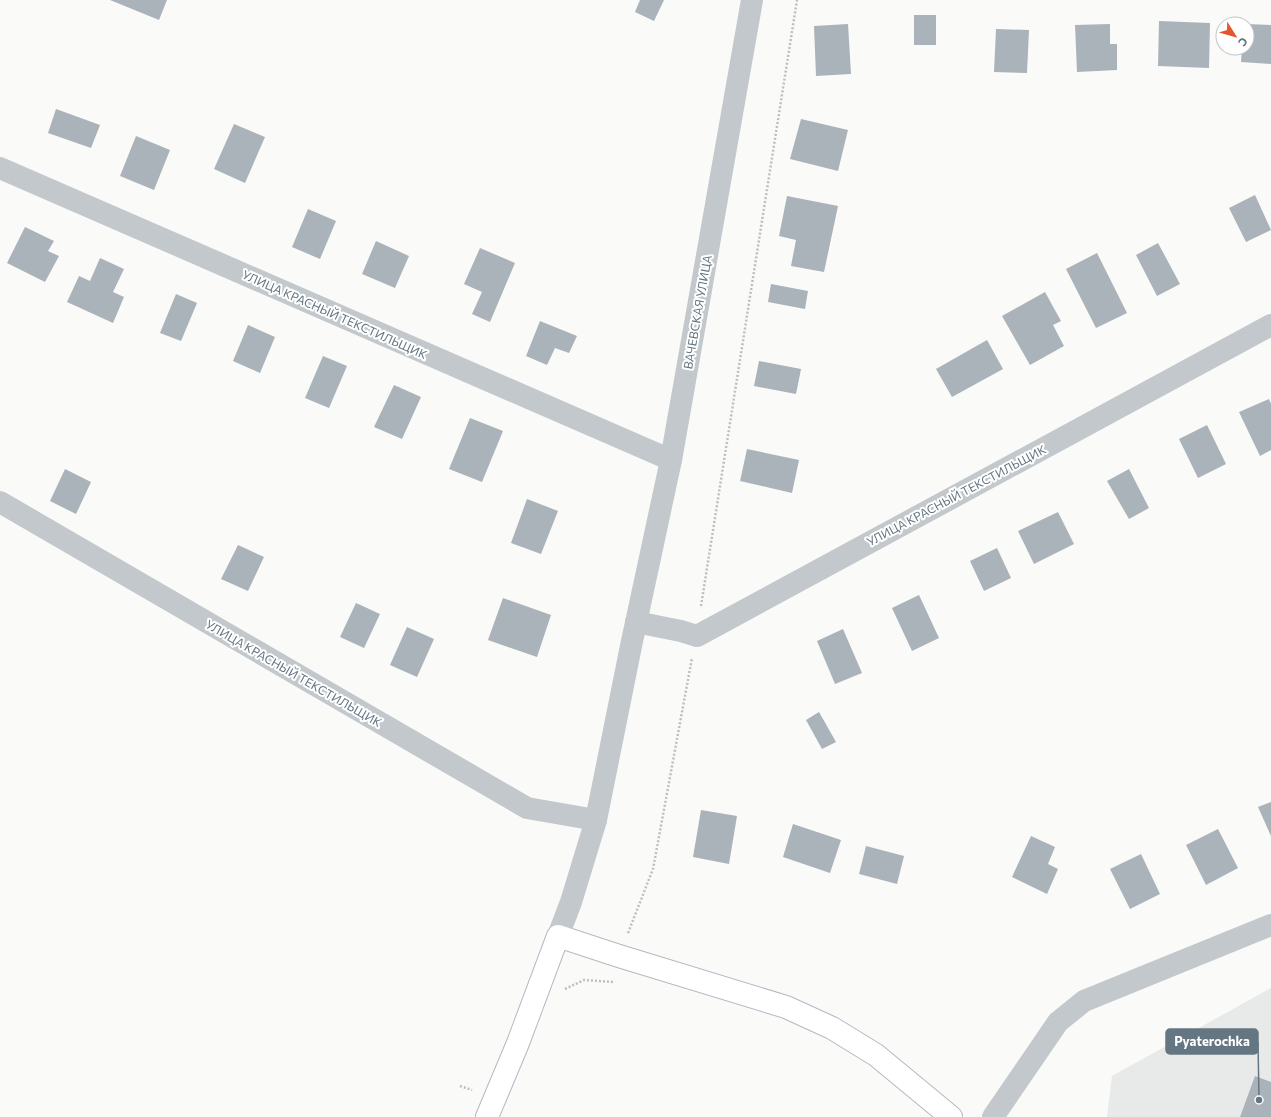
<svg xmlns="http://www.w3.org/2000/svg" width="1271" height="1117" font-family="Commissioner,sans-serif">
  <rect width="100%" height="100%" fill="#fafaf8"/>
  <polygon fill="#e8e9e9" points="1271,988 1271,1117 1107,1117 1112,1076"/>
  <g fill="#aab3b9">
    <polygon points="110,0 167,0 159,20"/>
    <polygon points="640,0 664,0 654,21 635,12"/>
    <rect x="914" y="15" width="22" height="30"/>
    <polygon points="1159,21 1210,23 1209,68 1158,66"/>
    <polygon points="848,24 851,74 816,76 814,26"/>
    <polygon points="1110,24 1110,44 1117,44 1117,70 1077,72 1075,25"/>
    <polygon points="1247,24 1271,25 1271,64 1241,62 1242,48 1247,48"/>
    <polygon points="996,29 1029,30 1027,73 994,72"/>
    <polygon points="56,109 100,125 91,148 48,133"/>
    <polygon points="801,119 848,130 838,171 790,159"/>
    <polygon points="234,124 265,137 245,183 214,169"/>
    <polygon points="136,136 170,150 154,190 120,176"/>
    <polygon points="1255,195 1271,230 1246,242 1229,208"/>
    <polygon points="787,196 838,206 824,272 791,266 796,240 779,236"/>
    <polygon points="308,209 336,221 320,259 292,247"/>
    <polygon points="25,227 54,241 48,251 59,256 45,282 7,263"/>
    <polygon points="376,241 409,256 395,288 362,274"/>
    <polygon points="1158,243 1180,284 1157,296 1136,255"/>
    <polygon points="480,248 515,263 490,322 472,314 482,292 464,284"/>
    <polygon points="1097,253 1127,313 1096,328 1066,269"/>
    <polygon points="100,258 124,269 113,292 124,297 113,323 67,302 79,276 90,281"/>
    <polygon points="771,284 808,291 805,309 768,302"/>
    <polygon points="1045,292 1061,321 1053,325 1064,346 1030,365 1002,316"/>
    <polygon points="176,294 197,303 181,341 160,333"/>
    <polygon points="540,321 577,336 569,353 555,348 547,365 526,356"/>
    <polygon points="248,325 275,337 260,373 233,361"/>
    <polygon points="987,340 1003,369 952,397 936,369"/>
    <polygon points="323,356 347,366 329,408 305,398"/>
    <polygon points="759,361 801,369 796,394 754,386"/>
    <polygon points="394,385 421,397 402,439 374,427"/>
    <polygon points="1269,399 1271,404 1271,450 1260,456 1239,412"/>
    <polygon points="470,418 503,431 482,482 449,469"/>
    <polygon points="1207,425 1226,464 1198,478 1179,439"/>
    <polygon points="747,449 799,460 792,493 740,481"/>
    <polygon points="65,469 91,482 76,514 50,501"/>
    <polygon points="1129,469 1149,508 1129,519 1107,481"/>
    <polygon points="527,499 558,511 541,554 511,543"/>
    <polygon points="1058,512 1074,544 1034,564 1018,531"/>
    <polygon points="238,545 264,557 248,591 221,579"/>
    <polygon points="997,548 1011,578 984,591 970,561"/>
    <polygon points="919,595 939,638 912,651 892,608"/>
    <polygon points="503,598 551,615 537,657 488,640"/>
    <polygon points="356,603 380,614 364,648 340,637"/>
    <polygon points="407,627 434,639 417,677 390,665"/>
    <polygon points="843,629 862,673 835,684 817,641"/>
    <polygon points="819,712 836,742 822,749 806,720"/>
    <polygon points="1271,802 1271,836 1258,807"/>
    <polygon points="701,810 737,816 729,864 693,857"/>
    <polygon points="793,824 841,840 830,873 783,857"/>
    <polygon points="1218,829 1238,868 1206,885 1186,845"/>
    <polygon points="1031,836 1055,847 1048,864 1058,869 1047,894 1012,877"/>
    <polygon points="866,846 904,856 897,884 859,874"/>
    <polygon points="1141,854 1160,894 1130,909 1110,869"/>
    <polygon points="1255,1076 1271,1082 1271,1117 1240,1117"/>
  </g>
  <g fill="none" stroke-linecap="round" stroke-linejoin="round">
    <g stroke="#b3babf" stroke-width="24">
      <polyline id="secondary" points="487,1117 518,1043 558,936 619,956 786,1007 832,1028 876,1055 951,1117"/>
    </g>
    <g stroke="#bbbfc2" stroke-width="2.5" stroke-dasharray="2 2" stroke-linecap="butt">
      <polyline points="701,606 797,0"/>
      <polyline points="628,933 653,869 692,658"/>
      <polyline points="565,989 584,980 614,982"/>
      <polyline points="460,1086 472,1090"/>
    </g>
    <g stroke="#c3c8cc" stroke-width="22">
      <polyline points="0,168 671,460"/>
      <polyline points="0,502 527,808 596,820"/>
      <polyline points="636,622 681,631 697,636 1271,325"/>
      <polyline points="558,936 571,902 596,820 631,646 671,460 752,0"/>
      <polyline points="993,1117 1058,1022 1084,1001 1271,925"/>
    </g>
    <use href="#secondary" stroke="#fff" stroke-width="22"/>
  </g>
  <g text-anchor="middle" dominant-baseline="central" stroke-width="4" stroke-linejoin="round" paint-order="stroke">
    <g font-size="12" fill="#657683" stroke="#fff">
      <text transform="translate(697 312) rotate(-80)">ВАЧЕВСКАЯ УЛИЦА</text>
      <text transform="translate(335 314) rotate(24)">УЛИЦА КРАСНЫЙ ТЕКСТИЛЬЩИК</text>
      <text transform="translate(956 495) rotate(-28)">УЛИЦА КРАСНЫЙ ТЕКСТИЛЬЩИК</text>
      <text transform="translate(294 673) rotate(30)">УЛИЦА КРАСНЫЙ ТЕКСТИЛЬЩИК</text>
    </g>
  </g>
  <path fill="none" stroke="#657683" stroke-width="1.5" d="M1259 1100L1258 1042"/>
  <circle fill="#657683" stroke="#fff" stroke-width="1.5" cx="1259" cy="1100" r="4"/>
  <rect fill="#657683" stroke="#657683" stroke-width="1.5" x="1166" y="1029" width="92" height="25" rx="4"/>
  <g font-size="13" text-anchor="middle" font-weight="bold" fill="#fff">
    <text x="1212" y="1046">Pyaterochka</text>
  </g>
  <g transform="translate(1235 36) rotate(127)"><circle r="19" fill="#ffffff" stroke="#c1c8cd"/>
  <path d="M0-3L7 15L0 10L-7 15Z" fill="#e4572e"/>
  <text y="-6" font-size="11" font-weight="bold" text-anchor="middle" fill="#657683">С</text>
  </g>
</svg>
